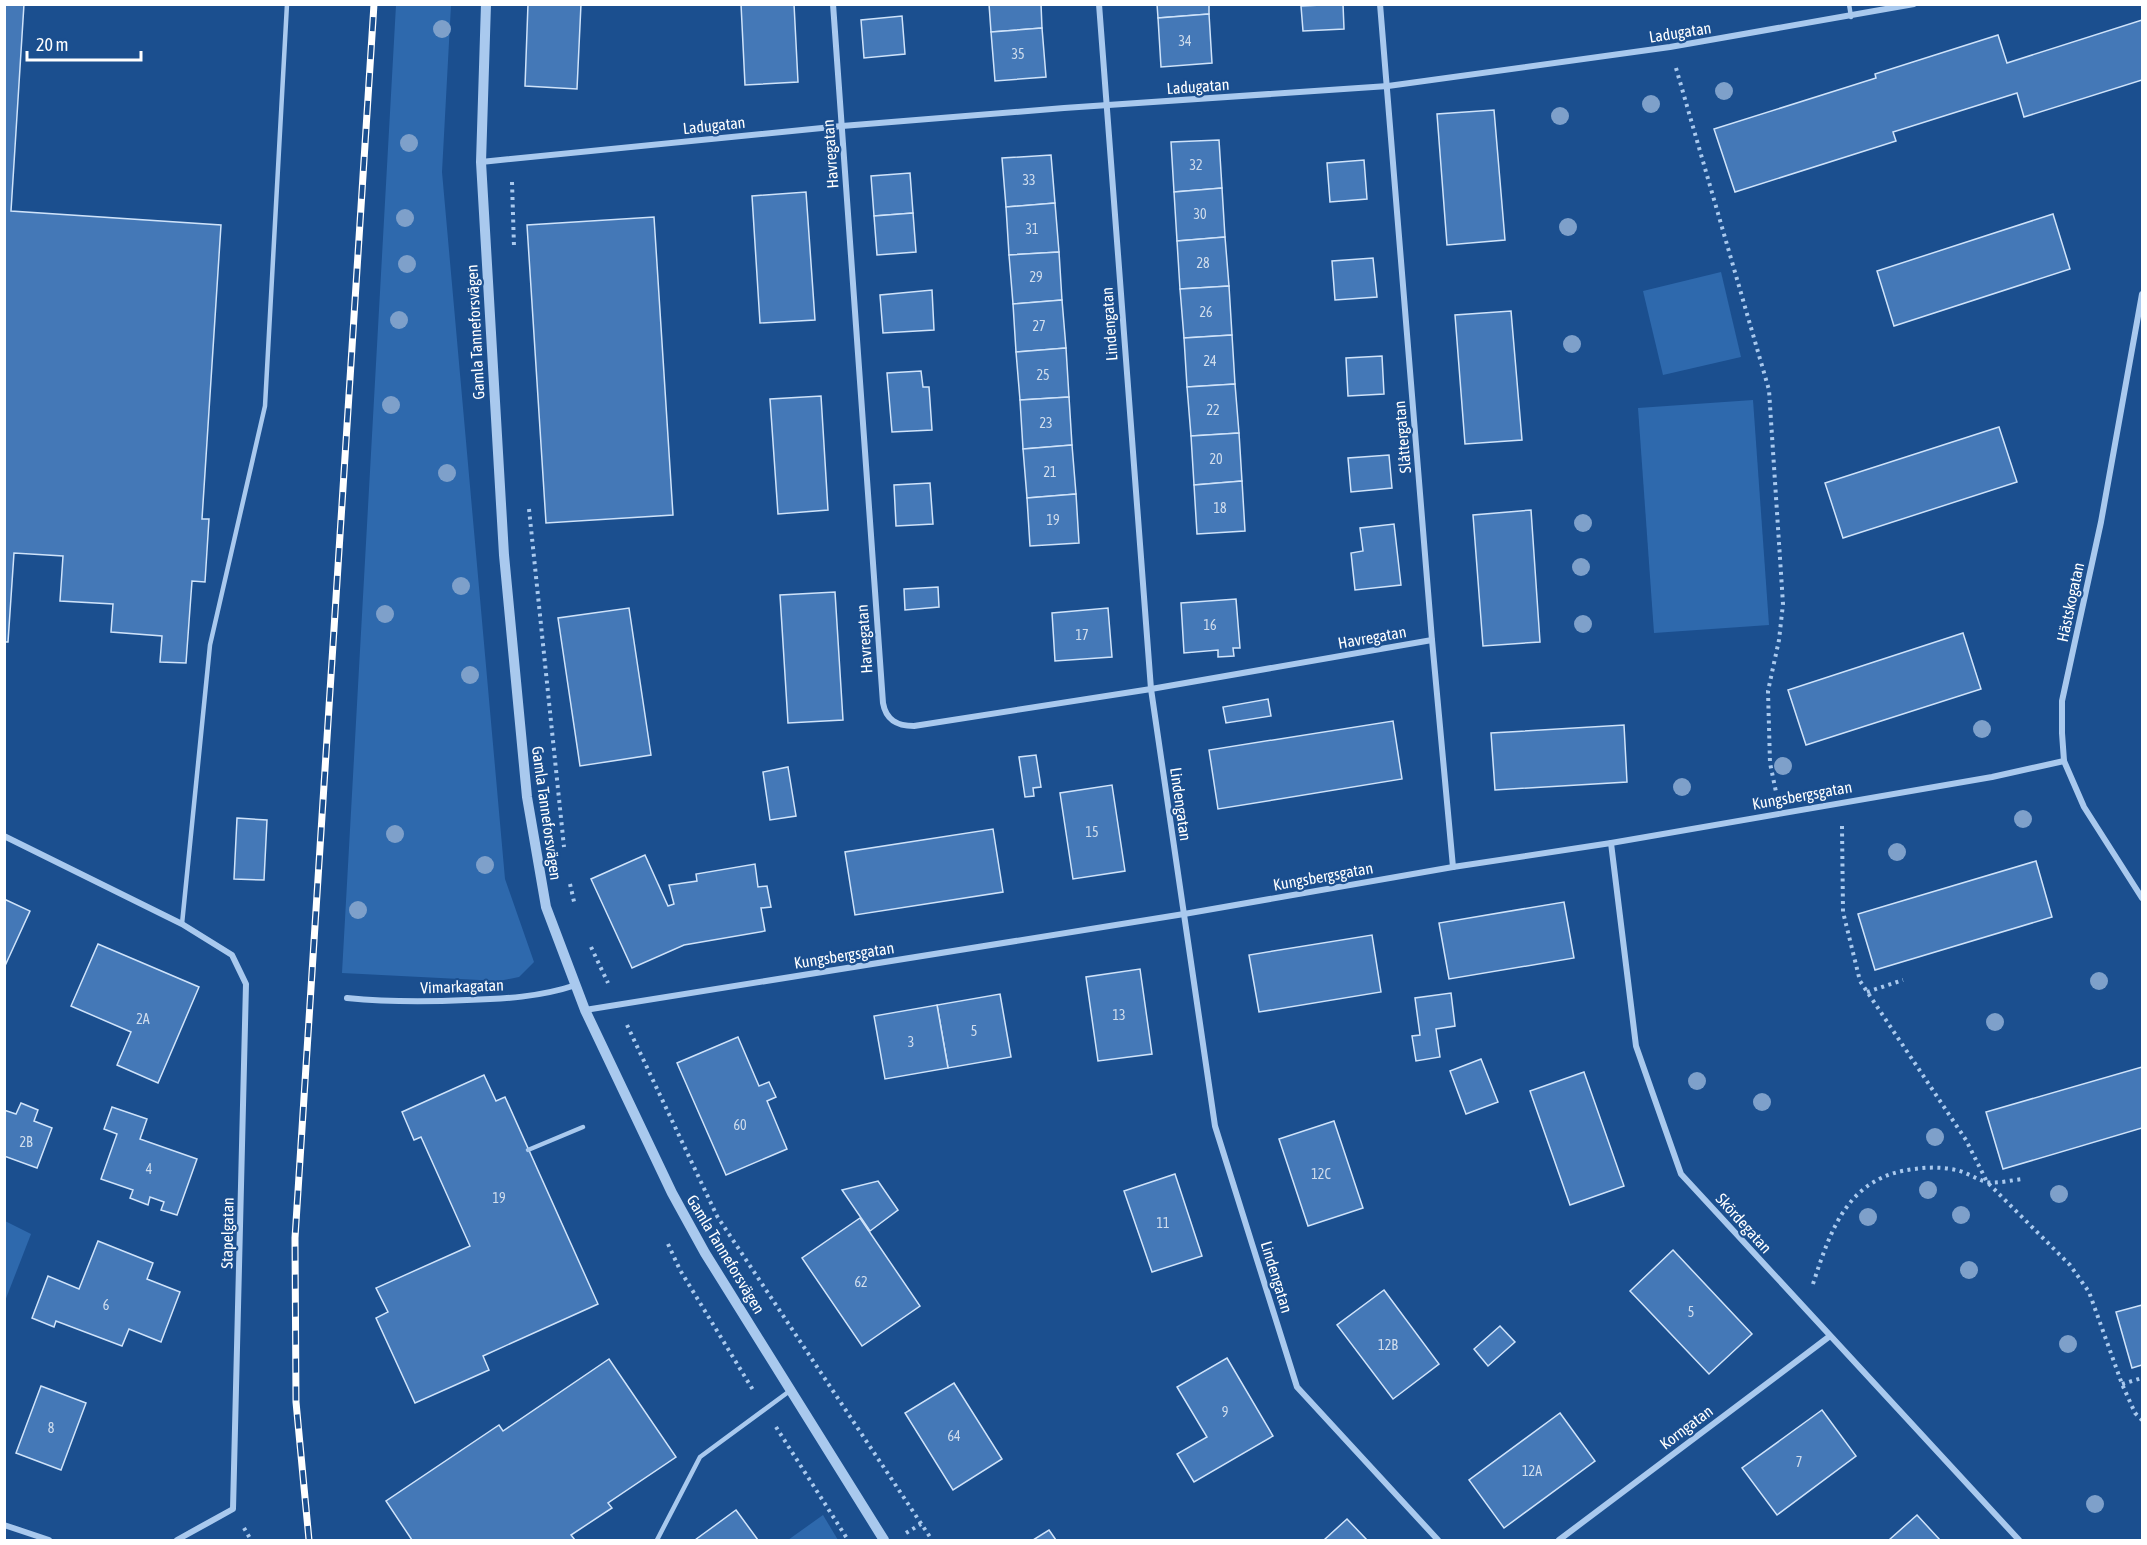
<svg xmlns="http://www.w3.org/2000/svg" width="2147" height="1545" font-family="'Asap Condensed',sans-serif">
  <rect width="100%" height="100%" fill="#1b4f8f"/>
  <g fill="#2e69ad">
    <polygon points="396,5 451,5 442,172 505,879 534,962 519,977 499,981 342,973"/>
    <polygon points="1721,272 1741,357 1663,375 1643,291"/>
    <polygon points="1753,400 1769,625 1654,633 1638,408"/>
    <polygon points="5,1221 31,1234 5,1301"/>
    <polygon points="823,1515 838,1540 788,1540"/>
  </g>
  <g fill="#4478b7" stroke="#cfe3fa" stroke-width="1.5">
    <polygon points="4,4 24,4 11,211 221,225 202,519 209,519 205,582 192,581 186,663 160,662 162,636 111,632 113,604 60,601 63,556 14,553 8,642 4,642"/>
    <polygon points="528,4 581,4 577,89 525,86"/>
    <polygon points="741,4 794,4 798,82 745,85"/>
    <polygon points="989,4 1041,4 1042,28 991,32"/>
    <polygon points="1157,4 1209,4 1209,14 1158,18"/>
    <polygon points="1343,4 1344,29 1303,31 1301,6"/>
    <polygon points="1209,14 1212,63 1161,67 1158,18"/>
    <polygon points="902,16 905,54 864,58 861,20"/>
    <polygon points="2142,20 2142,80 2024,117 2017,93 1893,132 1896,141 1735,192 1714,129 1876,78 1875,74 1998,35 2007,63"/>
    <polygon points="1042,28 1046,77 995,81 991,32"/>
    <polygon points="1494,110 1505,240 1447,245 1437,114"/>
    <polygon points="1219,140 1222,188 1174,192 1171,142"/>
    <polygon points="1051,155 1055,203 1006,207 1002,158"/>
    <polygon points="1364,160 1367,199 1330,202 1327,163"/>
    <polygon points="910,173 913,213 874,216 871,176"/>
    <polygon points="1222,188 1225,237 1177,241 1174,192"/>
    <polygon points="806,192 815,320 760,323 752,196"/>
    <polygon points="1055,203 1059,252 1009,255 1006,207"/>
    <polygon points="913,213 916,252 877,255 874,216"/>
    <polygon points="2053,214 2070,269 1894,326 1877,271"/>
    <polygon points="654,217 673,515 546,523 527,225"/>
    <polygon points="1225,237 1229,286 1180,289 1177,241"/>
    <polygon points="1059,252 1062,300 1013,304 1009,255"/>
    <polygon points="1373,258 1377,297 1335,300 1332,261"/>
    <polygon points="1229,286 1232,335 1184,338 1180,289"/>
    <polygon points="932,290 934,330 883,333 880,295"/>
    <polygon points="1062,300 1066,348 1016,352 1013,304"/>
    <polygon points="1511,311 1522,440 1465,444 1455,315"/>
    <polygon points="1232,335 1235,384 1187,387 1184,338"/>
    <polygon points="1066,348 1069,397 1020,400 1016,352"/>
    <polygon points="1382,356 1384,394 1348,396 1346,358"/>
    <polygon points="921,371 923,387 929,387 932,430 892,432 887,373"/>
    <polygon points="1235,384 1239,433 1191,436 1187,387"/>
    <polygon points="821,396 828,510 778,514 770,399"/>
    <polygon points="1069,397 1072,445 1023,449 1020,400"/>
    <polygon points="1999,427 2017,482 1843,538 1825,483"/>
    <polygon points="1239,433 1242,481 1194,485 1191,436"/>
    <polygon points="1072,445 1076,494 1027,498 1023,449"/>
    <polygon points="1389,455 1392,488 1351,492 1348,458"/>
    <polygon points="1242,481 1245,531 1197,534 1194,485"/>
    <polygon points="930,483 933,524 896,526 894,485"/>
    <polygon points="1076,494 1079,543 1030,546 1027,498"/>
    <polygon points="1531,510 1540,642 1483,646 1473,515"/>
    <polygon points="1394,524 1401,585 1355,590 1351,553 1363,551 1360,528"/>
    <polygon points="938,587 939,607 905,610 904,589"/>
    <polygon points="835,592 843,720 788,723 780,595"/>
    <polygon points="1236,599 1240,648 1233,648 1234,656 1218,657 1218,650 1184,653 1181,603"/>
    <polygon points="629,608 651,755 580,766 558,618"/>
    <polygon points="1108,608 1112,657 1055,661 1052,613"/>
    <polygon points="1963,633 1981,689 1806,745 1788,690"/>
    <polygon points="1268,699 1271,716 1226,723 1223,707"/>
    <polygon points="1393,721 1402,779 1218,809 1209,750"/>
    <polygon points="1624,725 1627,782 1495,790 1491,733"/>
    <polygon points="1036,755 1041,787 1033,788 1034,796 1025,797 1019,757"/>
    <polygon points="788,767 796,816 770,820 763,772"/>
    <polygon points="1112,785 1125,871 1073,879 1060,793"/>
    <polygon points="237,818 267,820 264,880 234,879"/>
    <polygon points="993,829 1003,892 855,915 845,852"/>
    <polygon points="645,855 668,906 674,904 669,885 697,881 696,874 755,864 758,887 767,886 771,907 761,908 765,931 684,945 632,968 591,879"/>
    <polygon points="2036,861 2052,917 1875,970 1858,914"/>
    <polygon points="4,899 30,911 4,968"/>
    <polygon points="1564,902 1574,958 1449,979 1439,923"/>
    <polygon points="1372,935 1381,992 1259,1012 1249,955"/>
    <polygon points="98,944 199,987 158,1083 117,1065 131,1032 71,1006"/>
    <polygon points="1140,969 1152,1054 1098,1061 1086,977"/>
    <polygon points="1451,993 1455,1026 1436,1029 1440,1057 1416,1061 1412,1036 1420,1035 1415,998"/>
    <polygon points="1000,994 1011,1057 948,1068 937,1005"/>
    <polygon points="937,1005 948,1068 885,1079 874,1016"/>
    <polygon points="738,1037 759,1086 769,1082 776,1097 767,1101 787,1149 726,1175 677,1063"/>
    <polygon points="1481,1059 1498,1102 1466,1114 1450,1071"/>
    <polygon points="2142,1067 2142,1128 2003,1169 1986,1112"/>
    <polygon points="1584,1072 1624,1186 1570,1205 1530,1091"/>
    <polygon points="484,1075 496,1101 505,1097 598,1304 483,1356 489,1370 415,1403 376,1318 388,1312 376,1288 470,1246 421,1137 414,1140 402,1112"/>
    <polygon points="21,1103 38,1110 34,1121 52,1128 37,1168 4,1156 4,1110 16,1114"/>
    <polygon points="112,1107 147,1119 140,1139 197,1159 177,1215 161,1210 164,1202 150,1197 148,1205 130,1198 133,1190 101,1179 117,1134 104,1129"/>
    <polygon points="1334,1121 1363,1208 1308,1226 1279,1139"/>
    <polygon points="1175,1174 1202,1256 1152,1272 1124,1191"/>
    <polygon points="878,1181 898,1210 870,1231 842,1190"/>
    <polygon points="860,1218 920,1306 862,1346 802,1258"/>
    <polygon points="98,1241 153,1263 147,1279 180,1292 161,1342 129,1329 122,1346 56,1321 54,1327 32,1318 48,1276 79,1289"/>
    <polygon points="1673,1250 1752,1334 1709,1374 1630,1291"/>
    <polygon points="1384,1290 1439,1364 1393,1399 1337,1325"/>
    <polygon points="2142,1305 2142,1365 2132,1368 2116,1312"/>
    <polygon points="1500,1326 1515,1342 1488,1366 1474,1349"/>
    <polygon points="1227,1358 1273,1436 1194,1482 1177,1454 1207,1437 1177,1387"/>
    <polygon points="609,1359 676,1457 608,1503 612,1508 571,1535 575,1540 412,1540 386,1501 499,1425 503,1431"/>
    <polygon points="954,1383 1002,1459 953,1490 905,1413"/>
    <polygon points="41,1386 86,1403 61,1470 16,1453"/>
    <polygon points="1822,1410 1856,1456 1777,1515 1742,1468"/>
    <polygon points="1560,1413 1595,1461 1504,1528 1469,1480"/>
    <polygon points="736,1510 758,1540 695,1540"/>
    <polygon points="1917,1515 1940,1540 1889,1540"/>
    <polygon points="1347,1519 1367,1540 1324,1540"/>
    <polygon points="1049,1530 1056,1540 1033,1540"/>
  </g>
  <g fill="none" stroke-linecap="round" stroke-linejoin="round">
    <g stroke="#a9c9ee" stroke-width="4" stroke-dasharray="3 4.5" stroke-linecap="butt">
      <polyline points="1676,68 1769,390 1783,604 1779,640 1768,691 1770,763 1776,792"/>
      <polyline points="512,182 514,247"/>
      <polyline points="529,509 564,847"/>
      <polyline points="1842,826 1843,912 1860,981 1966,1140 1987,1182 2070,1265 2089,1292 2122,1384 2135,1413 2142,1420"/>
      <polyline points="570,884 575,906"/>
      <polyline points="591,947 608,983"/>
      <polyline points="1867,992 1903,980"/>
      <polyline points="627,1025 717,1216 932,1540"/>
      <polyline points="668,1244 680,1270 753,1390"/>
      <path d="M1813,1284C1831,1229 1848,1176 1915,1169C1928,1167 1942,1167 1956,1170C1966,1172 1976,1179 1986,1182C1997,1184 2012,1180 2023,1179"/>
      <polyline points="2122,1384 2142,1378"/>
      <polyline points="776,1427 848,1540"/>
      <polyline points="244,1528 251,1540"/>
      <polyline points="906,1533 921,1524"/>
    </g>
    <g stroke="#a9c9ee" stroke-width="4.5">
      <polyline points="1849,4 1851,17"/>
      <polyline points="182,924 210,645 265,406 287,4"/>
      <polyline points="528,1150 583,1127"/>
      <polyline points="657,1540 700,1457 791,1390"/>
    </g>
    <g stroke="#a9c9ee" stroke-width="6">
      <path d="M833,4L883,703C886,720 897,726 914,726L1151,689L1432,640"/>
      <polyline points="1099,4 1151,689 1215,1126 1297,1387 1438,1540"/>
      <polyline points="1380,4 1432,640 1453,867"/>
      <polyline points="481,162 842,126 1064,108 1388,86 1670,47 1914,4"/>
      <polyline points="2142,294 2101,522 2062,701 2062,733 2064,761 2084,807 2142,898"/>
      <polyline points="4,836 182,924 232,955 246,984 233,1509 177,1540"/>
      <polyline points="1611,843 1636,1046 1681,1174 2019,1540"/>
      <path d="M347,998C387,1002 427,1002 467,1000C504,999 540,997 576,985"/>
      <polyline points="585,1010 1184,914 1453,867 1611,843 1992,777 2064,761"/>
      <polyline points="4,1525 49,1540"/>
      <polyline points="1559,1540 1830,1336"/>
    </g>
    <polyline stroke="#a9c9ee" stroke-width="10" points="486,4 481,162 504,555 527,797 546,907 585,1010 672,1193 705,1253 884,1540"/>
    <g stroke="#fff" stroke-width="7">
      <polyline id="rail" points="309,1540 296,1402 295,1238 374,4"/>
    </g>
    <use href="#rail" stroke="#1b4f8f" stroke-width="4.5" stroke-dasharray="14" stroke-linecap="butt"/>
  </g>
  <g fill="#7ea0ca">
    <circle cx="442" cy="29" r="9"/>
    <circle cx="1724" cy="91" r="9"/>
    <circle cx="1651" cy="104" r="9"/>
    <circle cx="1560" cy="116" r="9"/>
    <circle cx="409" cy="143" r="9"/>
    <circle cx="405" cy="218" r="9"/>
    <circle cx="1568" cy="227" r="9"/>
    <circle cx="407" cy="264" r="9"/>
    <circle cx="399" cy="320" r="9"/>
    <circle cx="1572" cy="344" r="9"/>
    <circle cx="391" cy="405" r="9"/>
    <circle cx="447" cy="473" r="9"/>
    <circle cx="1583" cy="523" r="9"/>
    <circle cx="1581" cy="567" r="9"/>
    <circle cx="461" cy="586" r="9"/>
    <circle cx="385" cy="614" r="9"/>
    <circle cx="1583" cy="624" r="9"/>
    <circle cx="470" cy="675" r="9"/>
    <circle cx="1982" cy="729" r="9"/>
    <circle cx="1783" cy="766" r="9"/>
    <circle cx="1682" cy="787" r="9"/>
    <circle cx="2023" cy="819" r="9"/>
    <circle cx="395" cy="834" r="9"/>
    <circle cx="1897" cy="852" r="9"/>
    <circle cx="485" cy="865" r="9"/>
    <circle cx="358" cy="910" r="9"/>
    <circle cx="2099" cy="981" r="9"/>
    <circle cx="1995" cy="1022" r="9"/>
    <circle cx="1697" cy="1081" r="9"/>
    <circle cx="1762" cy="1102" r="9"/>
    <circle cx="1935" cy="1137" r="9"/>
    <circle cx="1928" cy="1190" r="9"/>
    <circle cx="2059" cy="1194" r="9"/>
    <circle cx="1961" cy="1215" r="9"/>
    <circle cx="1868" cy="1217" r="9"/>
    <circle cx="1969" cy="1270" r="9"/>
    <circle cx="2068" cy="1344" r="9"/>
    <circle cx="2095" cy="1504" r="9"/>
  </g>
  <g text-anchor="middle" dominant-baseline="central" stroke-width="4.5" stroke-linejoin="round" paint-order="stroke">
    <g font-size="14" fill="#d0dded">
      <text x="1185" y="41">34</text>
      <text x="1018" y="54">35</text>
      <text x="1196" y="165">32</text>
      <text x="1029" y="180">33</text>
      <text x="1200" y="214">30</text>
      <text x="1032" y="229">31</text>
      <text x="1203" y="263">28</text>
      <text x="1036" y="277">29</text>
      <text x="1206" y="312">26</text>
      <text x="1039" y="326">27</text>
      <text x="1210" y="361">24</text>
      <text x="1043" y="375">25</text>
      <text x="1213" y="410">22</text>
      <text x="1046" y="423">23</text>
      <text x="1216" y="459">20</text>
      <text x="1050" y="472">21</text>
      <text x="1220" y="508">18</text>
      <text x="1053" y="520">19</text>
      <text x="1210" y="625">16</text>
      <text x="1082" y="635">17</text>
      <text x="1092" y="832">15</text>
      <text x="1119" y="1015">13</text>
      <text x="143" y="1019">2A</text>
      <text x="974" y="1031">5</text>
      <text x="911" y="1042">3</text>
      <text x="740" y="1125">60</text>
      <text x="26" y="1142">2B</text>
      <text x="149" y="1169">4</text>
      <text x="1321" y="1174">12C</text>
      <text x="499" y="1198">19</text>
      <text x="1163" y="1223">11</text>
      <text x="861" y="1282">62</text>
      <text x="106" y="1305">6</text>
      <text x="1691" y="1312">5</text>
      <text x="1388" y="1345">12B</text>
      <text x="1225" y="1412">9</text>
      <text x="51" y="1428">8</text>
      <text x="954" y="1436">64</text>
      <text x="1799" y="1462">7</text>
      <text x="1532" y="1471">12A</text>
    </g>
    <g font-size="16" fill="#fff" stroke="#1b4f8f">
      <text transform="translate(1680 32) rotate(-9)">Ladugatan</text>
      <text transform="translate(1198 86) rotate(-4)">Ladugatan</text>
      <text transform="translate(714 125) rotate(-6)">Ladugatan</text>
      <text transform="translate(830 154) rotate(-94)">Havregatan</text>
      <text transform="translate(1109 324) rotate(-94)">Lindengatan</text>
      <text transform="translate(475 332) rotate(-93)">Gamla Tanneforsvägen</text>
      <text transform="translate(1402 437) rotate(-95)">Slåttergatan</text>
      <text transform="translate(2070 602) rotate(-78)">Hästskogatan</text>
      <text transform="translate(1372 637) rotate(-10)">Havregatan</text>
      <text transform="translate(864 639) rotate(-94)">Havregatan</text>
      <text transform="translate(1802 795) rotate(-10)">Kungsbergsgatan</text>
      <text transform="translate(1181 804) rotate(82)">Lindengatan</text>
      <text transform="translate(547 813) rotate(82)">Gamla Tanneforsvägen</text>
      <text transform="translate(1323 876) rotate(-10)">Kungsbergsgatan</text>
      <text transform="translate(844 955) rotate(-9)">Kungsbergsgatan</text>
      <text transform="translate(462 986) rotate(-2)">Vimarkagatan</text>
      <text transform="translate(1744 1223) rotate(48)">Skördegatan</text>
      <text transform="translate(227 1233) rotate(-89)">Stapelgatan</text>
      <text transform="translate(726 1254) rotate(59)">Gamla Tanneforsvägen</text>
      <text transform="translate(1277 1277) rotate(73)">Lindengatan</text>
      <text transform="translate(1686 1427) rotate(-37)">Korngatan</text>
    </g>
  </g>
  <rect width="2147" height="1545" fill="none" stroke="#ffffff" stroke-width="12"/>
  <path d="M27 51v9h114v-9" fill="none" stroke="#ffffff" stroke-width="3"/>
  <text x="36" y="51" font-size="18" fill="#ffffff" stroke="#1b4f8f" stroke-width="4.5" paint-order="stroke">20 m</text>
</svg>
